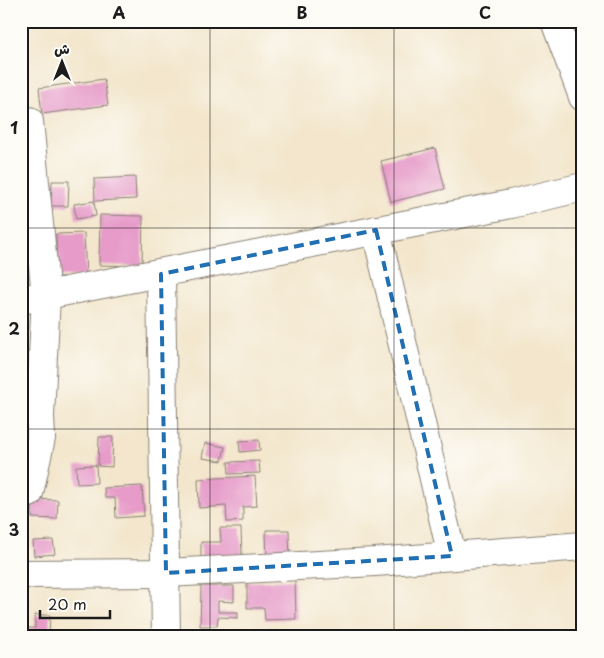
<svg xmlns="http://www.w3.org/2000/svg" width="604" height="658" font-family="'Playpen Sans','Playpen Sans Arabic',sans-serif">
  <rect width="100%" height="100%" fill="#fdfcf7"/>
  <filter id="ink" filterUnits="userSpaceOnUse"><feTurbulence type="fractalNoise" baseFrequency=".02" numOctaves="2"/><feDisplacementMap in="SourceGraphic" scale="10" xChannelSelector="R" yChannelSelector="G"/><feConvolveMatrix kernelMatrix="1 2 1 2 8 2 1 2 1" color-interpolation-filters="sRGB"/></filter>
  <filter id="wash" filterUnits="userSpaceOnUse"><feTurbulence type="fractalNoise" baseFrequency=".0096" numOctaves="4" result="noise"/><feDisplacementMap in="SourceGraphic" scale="20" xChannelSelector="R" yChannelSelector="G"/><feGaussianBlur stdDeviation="1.12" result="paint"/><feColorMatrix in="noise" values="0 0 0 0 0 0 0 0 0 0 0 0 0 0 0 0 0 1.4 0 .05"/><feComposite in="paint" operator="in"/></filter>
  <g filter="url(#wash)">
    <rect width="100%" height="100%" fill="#f3e6cc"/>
    <g id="blocks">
      <g fill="#e69bc9">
        <polygon points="104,79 108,105 42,114 39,88"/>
        <polygon points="435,148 445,189 391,202 381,161"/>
        <polygon points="135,177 136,199 95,201 94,179"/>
        <polygon points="52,181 69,181 68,206 51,206"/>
        <polygon points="94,201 96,216 76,219 74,204"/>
        <polygon points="100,215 143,216 142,266 99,265"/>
        <polygon points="84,233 86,276 57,277 56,234"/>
        <rect x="21" y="351" width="6" height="16"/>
        <polygon points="99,437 113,437 112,467 98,466"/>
        <polygon points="259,440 260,450 240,452 239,441"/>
        <polygon points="205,443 225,447 222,461 202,458"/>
        <polygon points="259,461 260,473 229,474 228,462"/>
        <polygon points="96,465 97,483 77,484 76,466"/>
        <polygon points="255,476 257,506 243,507 243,521 227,522 226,506 199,508 198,479"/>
        <polygon points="142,486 144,516 116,518 115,498 105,498 104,488"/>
        <polygon points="33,499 58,500 57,519 32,518"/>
        <polygon points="21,504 26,504 25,520 21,520"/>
        <polygon points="220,528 241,528 242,558 201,558 201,542 221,542"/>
        <polygon points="266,530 289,530 290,564 267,564"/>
        <polygon points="53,540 55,554 34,556 33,541"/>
        <polygon points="295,580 296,619 265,620 264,608 247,608 247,582"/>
        <polygon points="201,586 234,586 234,602 218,601 218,612 238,612 238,618 218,617 217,626 200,626"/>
        <polygon points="35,615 50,615 49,637 21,637 21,628 35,628"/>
        <polygon points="278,631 278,637 228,637 228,633"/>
      </g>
    </g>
  </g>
  <g filter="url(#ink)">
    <use href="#blocks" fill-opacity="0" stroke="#888174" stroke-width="1"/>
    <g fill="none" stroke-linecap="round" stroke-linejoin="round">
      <g stroke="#888174" stroke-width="30">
        <g id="minor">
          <polyline points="555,21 583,97"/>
          <polyline points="376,230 452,556"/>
          <polyline points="161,274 166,637"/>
          <polyline points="21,300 511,204 583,187"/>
          <polyline points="21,493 29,493 41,438 40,416 46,296 29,121"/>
          <polyline points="21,574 166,573 375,562 583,546"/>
        </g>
      </g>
      <use href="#minor" stroke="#fff" stroke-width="28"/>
    </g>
  </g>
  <path fill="none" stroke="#1f6fb2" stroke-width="4" stroke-dasharray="10 6" stroke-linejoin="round" d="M376,230L452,556L166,573L161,274Z"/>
  <path fill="none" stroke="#1c1c1c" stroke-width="1" stroke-opacity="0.55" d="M210,21V637M394,21V637M21,228H583M21,429H583"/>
  <rect width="604" height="658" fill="none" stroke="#fdfcf7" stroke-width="55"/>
  <g transform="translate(62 62)" stroke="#fdfcf7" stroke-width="4" paint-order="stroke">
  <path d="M0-4L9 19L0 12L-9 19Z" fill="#1c1c1c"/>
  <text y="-8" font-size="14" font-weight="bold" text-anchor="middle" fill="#1c1c1c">ش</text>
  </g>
  <path d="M40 610v8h70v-8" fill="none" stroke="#1c1c1c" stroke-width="2.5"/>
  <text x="48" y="610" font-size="15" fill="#1c1c1c" stroke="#fdfcf7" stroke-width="4" paint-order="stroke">20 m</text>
  <rect x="28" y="28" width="548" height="602" fill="none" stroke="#1c1c1c" stroke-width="2"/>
  <g font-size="16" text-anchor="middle" font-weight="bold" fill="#1c1c1c">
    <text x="119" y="19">A</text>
    <text x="302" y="19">B</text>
    <text x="485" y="19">C</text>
    <text x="14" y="134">1</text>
    <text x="14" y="335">2</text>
    <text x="14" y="536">3</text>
  </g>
</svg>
